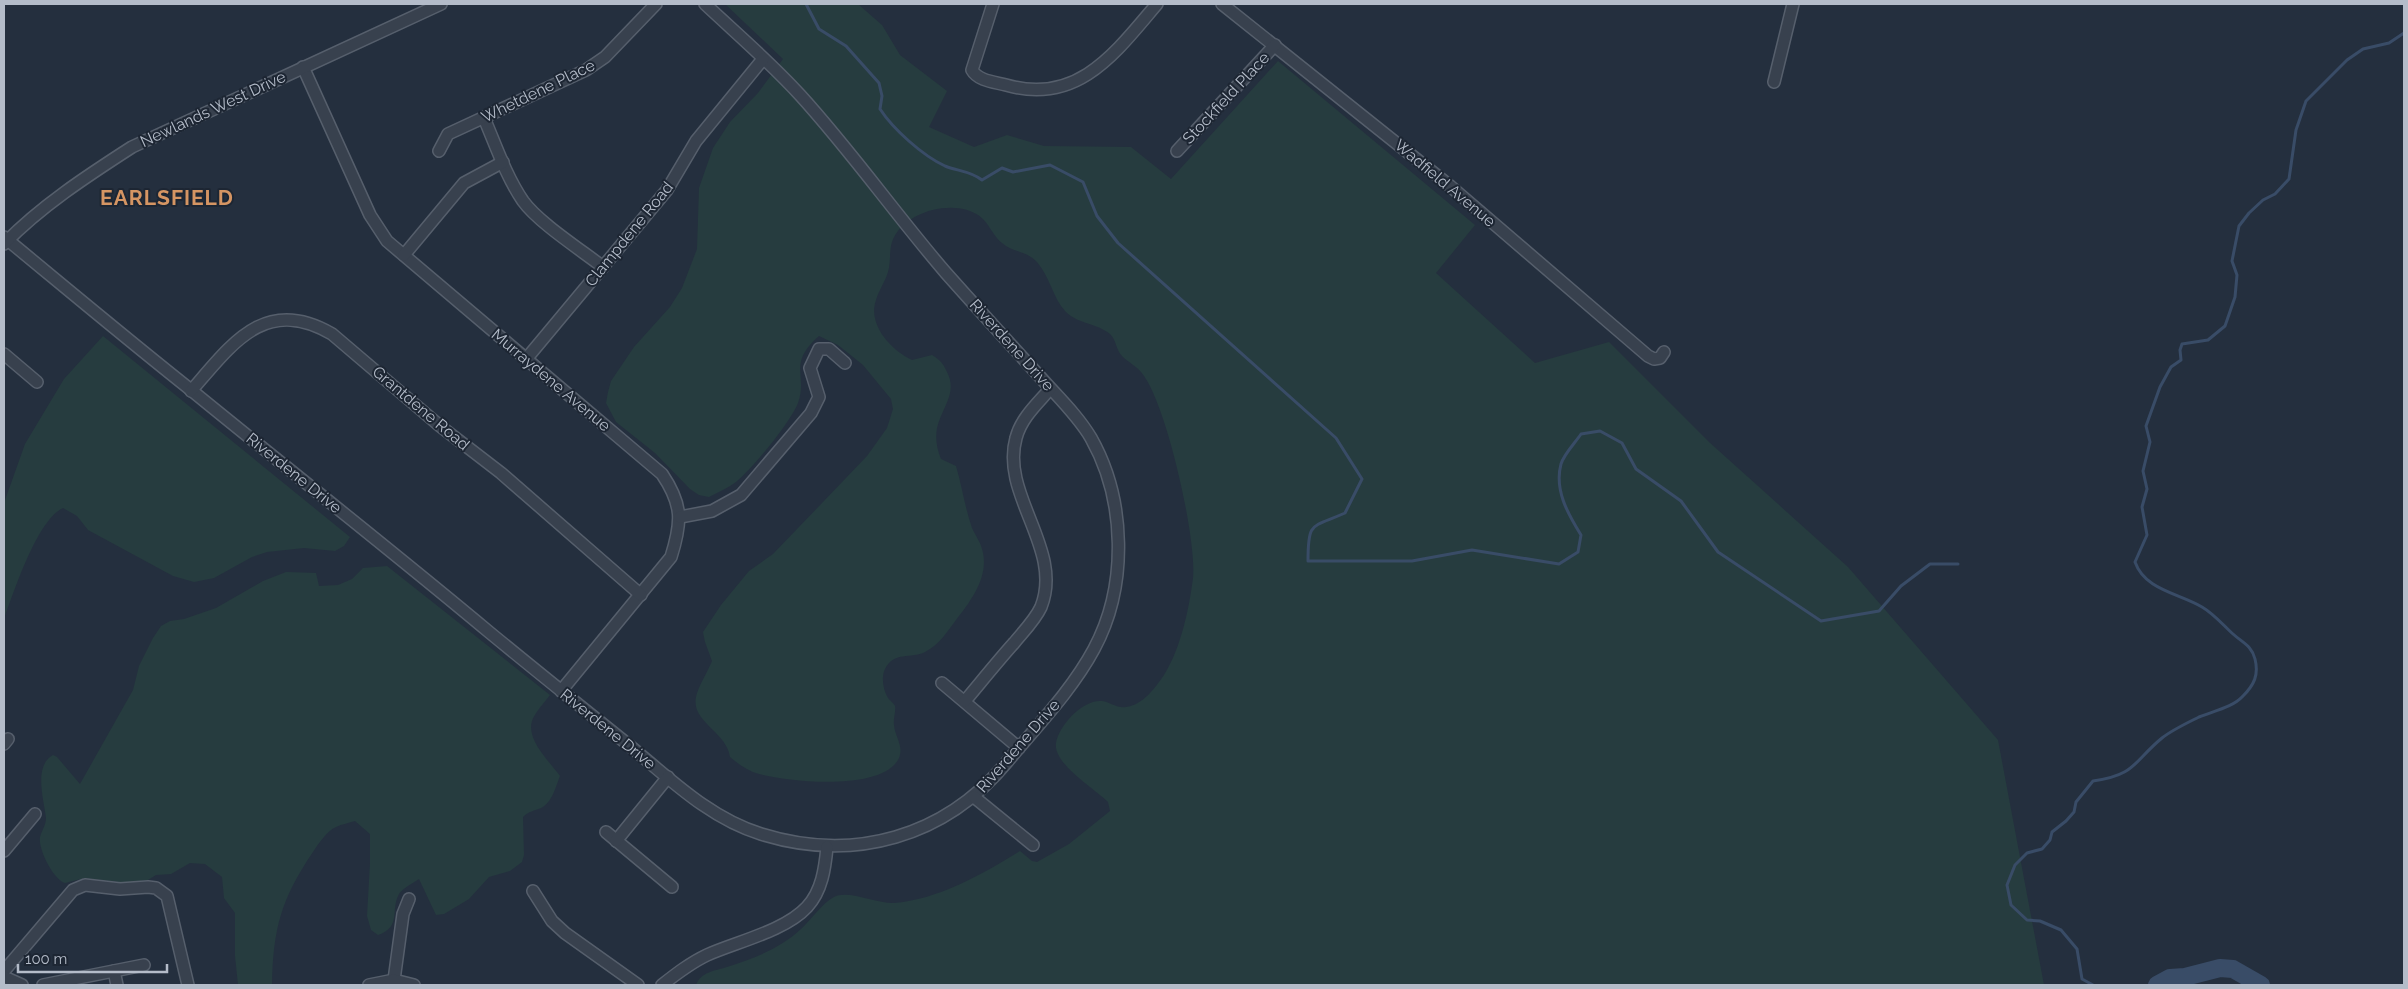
<svg xmlns="http://www.w3.org/2000/svg" width="2408" height="989" font-family="Raleway,sans-serif">
  <rect width="100%" height="100%" fill="#242f3e"/>
  <g fill="#263c3f">
    <path d="M725,4H858L882,25L900,55L947,91L929,127L974,147L1007,135L1044,146L1131,147L1171,179L1278,61L1475,225L1436,273L1535,363L1609,342L1709,442L1848,567L1998,740L2044,985H696C701,972 714,971 727,967C753,959 781,948 801,929C811,920 822,903 834,897C847,889 878,904 894,903C937,900 985,873 1020,851L1032,861L1037,862L1069,844L1110,811L1108,802C1094,788 1053,764 1056,743C1059,725 1083,699 1102,701C1110,702 1118,709 1126,707C1143,705 1155,688 1164,675C1181,648 1189,609 1193,578C1197,540 1166,400 1141,372C1136,366 1128,362 1122,356C1116,350 1116,339 1110,334C1097,323 1077,324 1065,311C1053,298 1050,277 1037,262C1027,251 1012,252 1002,243C989,232 989,218 970,211C945,201 901,214 892,242C889,251 891,262 888,272C885,282 879,290 876,300C867,325 892,351 912,360L932,355C940,360 943,363 947,372C958,393 942,407 937,428C935,439 937,449 941,459L956,466C962,486 965,508 972,528C975,535 980,541 982,549C990,575 972,600 956,620C947,632 939,645 925,652C911,659 894,651 885,669C881,677 883,690 888,698C890,701 894,703 895,706C896,712 893,719 894,725C895,737 904,746 899,758C883,792 788,782 759,774C748,771 738,764 730,757C727,732 691,722 696,697C698,687 708,671 712,661L705,642L703,632L721,605L749,571L773,554L823,502L867,456L887,428L893,409L891,399L863,365L838,345L819,336C787,364 808,375 798,403C790,423 753,468 736,482C728,488 718,492 709,497L699,495L690,489L655,453L616,422L606,403L608,392L611,381L634,347L670,307L682,288L697,249L699,188L713,148L730,122L758,93L783,59Z"/>
    <path d="M103,336L350,537L344,546L335,551L304,548L267,552L252,557L214,578L194,582L173,576L88,530L77,516L63,508C37,520 14,592 4,619V503L25,444L64,379Z"/>
    <path d="M387,566L550,695C545,702 535,712 532,721C526,740 550,762 560,776C556,786 552,803 541,808C534,811 529,811 523,817L524,855L522,862L510,871L489,877L469,899L444,914L436,915L419,879C413,883 403,888 399,894C390,910 402,927 378,935L371,930L367,916L370,863V834L355,821C349,823 342,824 336,827C327,831 319,843 313,852C281,899 273,929 272,985H238L235,956V913L224,898L222,877L205,864L190,863L171,874L156,875L148,880L127,883L85,878L65,883C53,879 38,849 40,837C42,830 46,825 46,818C44,800 33,766 53,755L57,757L80,784L133,690L139,666L153,638L161,626L170,621L184,619L216,608L263,581L286,572L316,573L319,586L338,585L352,579L363,568Z"/>
  </g>
  <g fill="none" stroke-linecap="round" stroke-linejoin="round">
    <g stroke="#394c67" stroke-width="3">
      <path d="M806,4L819,29L846,46L879,83L882,96L880,109C893,129 923,156 945,166C957,171 971,171 982,180L1002,168L1013,172L1050,165L1083,182L1097,216L1118,243L1336,438L1362,479L1345,513C1311,528 1308,521 1308,561H1412L1472,550L1559,564L1578,552L1581,535C1568,514 1554,490 1561,464C1564,454 1575,443 1581,434L1600,431L1622,443L1636,469L1681,501L1718,552L1821,621L1879,611L1901,586L1930,564H1958"/>
      <path d="M2093,985L2082,979L2077,949L2061,930L2040,921L2027,920L2011,905L2007,885L2015,865L2027,853L2042,849L2050,840L2052,832L2066,821L2074,812L2076,802L2093,781C2136,775 2133,762 2162,738C2172,730 2187,723 2199,717C2213,711 2232,708 2243,696C2254,685 2259,675 2255,659C2252,646 2243,643 2233,634C2223,625 2214,614 2202,607C2178,593 2145,590 2135,562L2147,535L2142,507L2147,489L2143,471L2150,442L2146,426L2160,387L2171,367L2181,360L2180,350L2182,344L2208,340L2225,326L2235,297L2237,275L2232,261L2239,226L2249,213L2263,200L2275,194L2289,179L2296,130L2306,101L2347,60L2363,49L2389,43L2404,33"/>
    </g>
    <polyline stroke="#394c67" stroke-width="18" points="2157,985 2170,978 2185,977 2220,968 2233,969 2261,985"/>
    <g stroke="#565f6c" stroke-width="14">
      <g id="minor">
        <path d="M993,4L972,70C978,81 995,82 1006,85C1078,106 1116,52 1157,4"/>
        <polyline points="1222,4 1450,186 1648,356 1654,359 1660,358 1664,352"/>
        <path d="M303,67L370,215L387,241L662,474C683,505 682,522 671,557L561,691"/>
        <polyline points="1774,82 1793,4"/>
        <path d="M484,118C496,146 506,176 523,201C538,222 581,250 603,267"/>
        <polyline points="439,151 448,134 586,70 605,57 656,4"/>
        <polyline points="1177,151 1275,45"/>
        <path d="M4,237C66,288 128,340 191,390C290,471 391,550 489,632C534,669 580,706 625,742C667,776 708,818 761,834C854,863 945,837 1007,762C1037,726 1072,690 1094,649C1128,586 1126,500 1091,438C1078,416 1059,398 1042,379C1010,344 978,309 946,273C896,215 852,152 800,95C771,63 737,34 705,4"/>
        <path d="M4,244C41,206 87,176 132,147L441,4"/>
        <polyline points="404,255 464,183 503,162"/>
        <polyline points="4,354 37,382"/>
        <polyline points="527,358 667,190 696,141 763,59"/>
        <path d="M191,391C232,344 265,295 332,334L440,426L501,473L641,595"/>
        <polyline points="680,517 712,511 741,495 811,413 819,397 810,368 819,349 829,349 845,363"/>
        <polyline points="942,683 1019,748"/>
        <path d="M965,701C981,682 997,662 1014,643C1023,632 1035,620 1041,607C1064,549 1000,495 1016,438C1021,418 1038,403 1050,389"/>
        <polyline points="4,744 8,739"/>
        <polyline points="974,797 1033,845"/>
        <polyline points="606,832 672,887"/>
        <polyline points="616,841 668,777"/>
        <polyline points="4,851 35,814"/>
        <polyline points="533,891 552,921 565,933 638,985"/>
        <polyline points="4,971 73,890 85,885 120,889 148,887 156,888 167,896 188,985"/>
        <polyline points="114,971 117,985"/>
        <polyline points="4,977 22,985"/>
        <polyline points="394,980 403,914 409,899"/>
        <polyline points="43,985 144,965"/>
        <polyline points="369,985 394,980 414,985"/>
        <path d="M662,985C676,974 690,963 707,955C736,942 785,931 807,907C822,891 825,868 827,847"/>
      </g>
    </g>
    <use href="#minor" stroke="#38414e" stroke-width="11"/>
  </g>
  <g text-anchor="middle" dominant-baseline="central" stroke-width="4" stroke-linejoin="round" paint-order="stroke">
    <g font-size="16" fill="#b4bcc9" stroke="#1d2633">
      <text transform="translate(538 91) rotate(-26)">Whetdene Place</text>
      <text transform="translate(1226 98) rotate(-47)">Stockfield Place</text>
      <text transform="translate(213 109) rotate(-25)">Newlands West Drive</text>
      <text transform="translate(1445 183) rotate(40)">Wadfield Avenue</text>
      <text transform="translate(629 234) rotate(-51)">Clampdene Road</text>
      <text transform="translate(1012 345) rotate(48)">Riverdene Drive</text>
      <text transform="translate(551 380) rotate(40)">Murraydene Avenue</text>
      <text transform="translate(421 408) rotate(40)">Grantdene Road</text>
      <text transform="translate(294 473) rotate(39)">Riverdene Drive</text>
      <text transform="translate(608 729) rotate(39)">Riverdene Drive</text>
      <text transform="translate(1018 746) rotate(-49)">Riverdene Drive</text>
    </g>
    <g font-size="21" font-weight="bold" letter-spacing="1" fill="#d59563" stroke="#1d2633">
      <text x="167" y="197">EARLSFIELD</text>
    </g>
  </g>
  <rect width="2408" height="989" fill="none" stroke="#b4bcc9" stroke-width="10"/>
  <path d="M18 964v8h149v-8" fill="none" stroke="#b4bcc9" stroke-width="2.5"/>
  <text x="25" y="964" font-size="15" fill="#b4bcc9" stroke="#1d2633" stroke-width="4" paint-order="stroke">100 m</text>
</svg>
